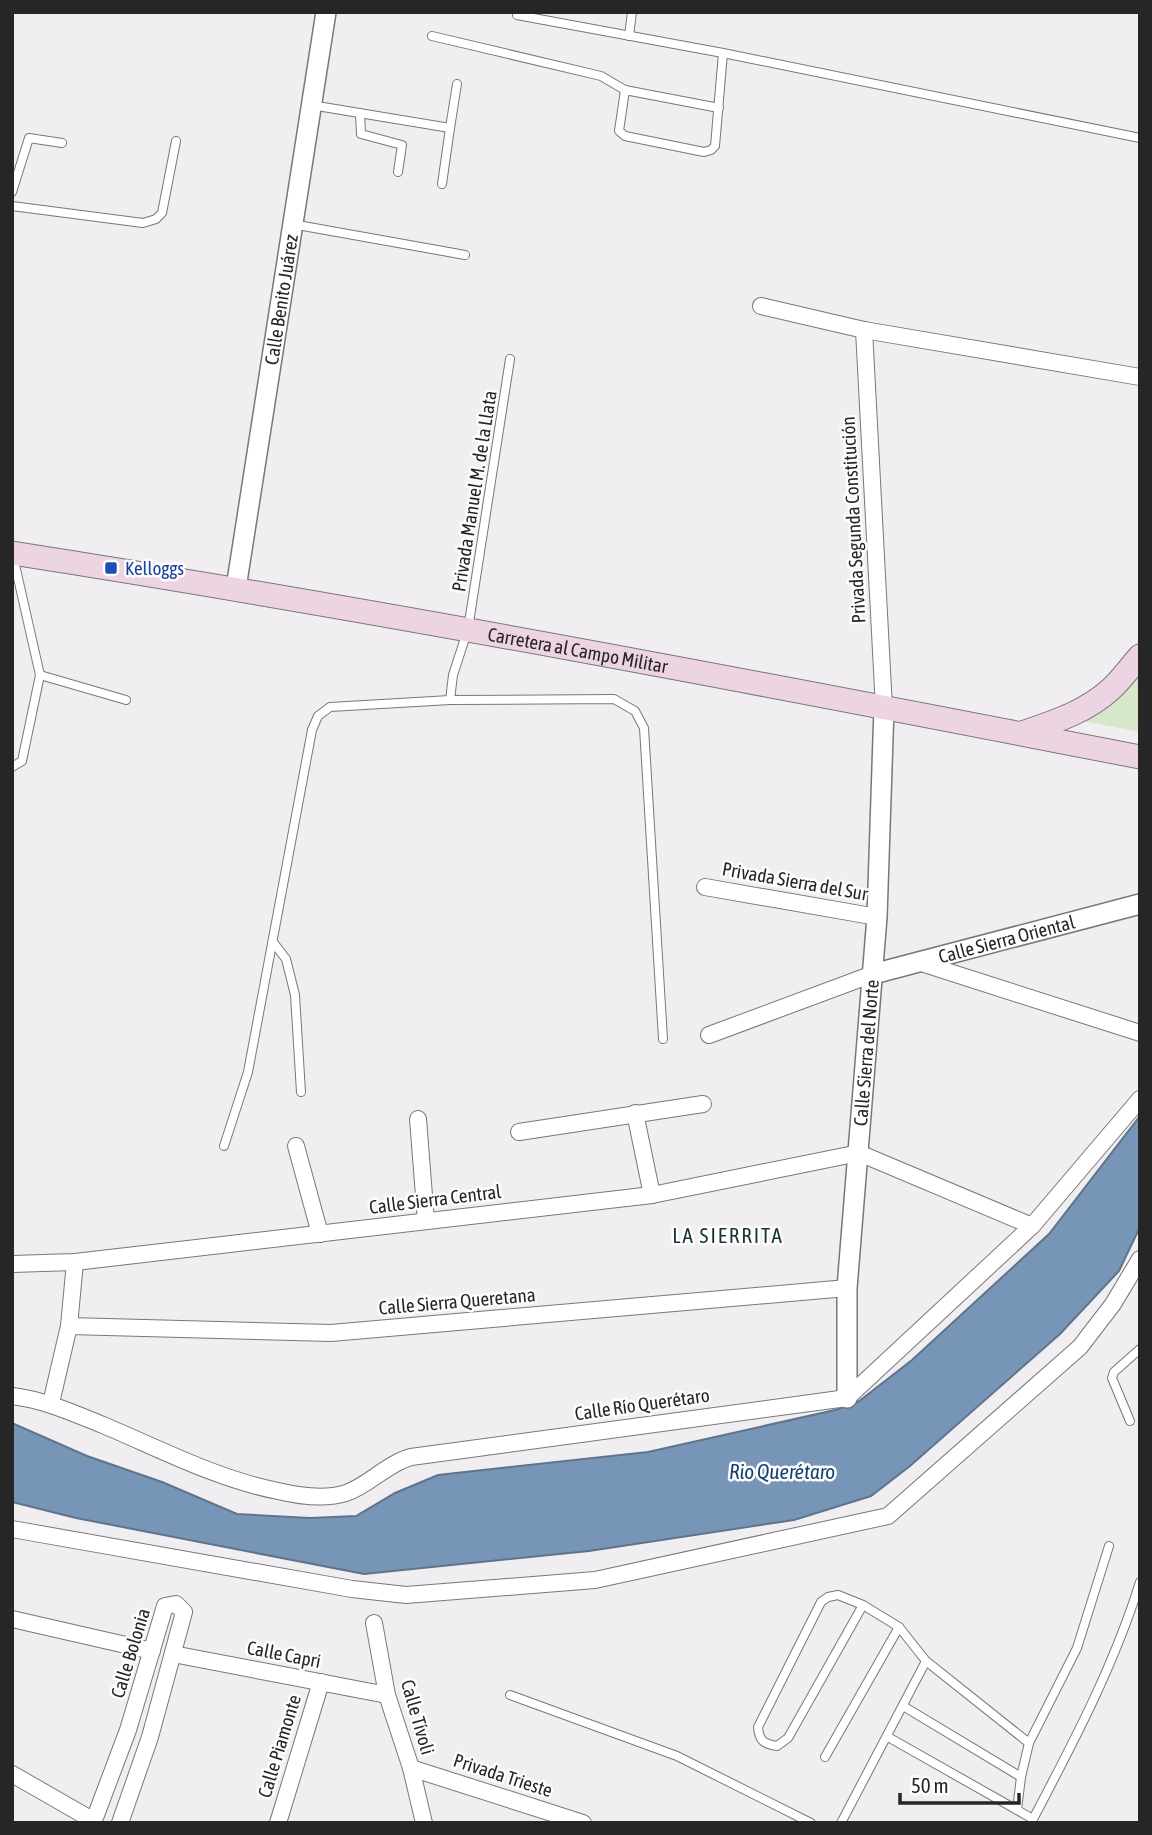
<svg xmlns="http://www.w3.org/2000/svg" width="1152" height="1835" font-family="'Asap Condensed',sans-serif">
  <rect width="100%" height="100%" fill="#f1eef1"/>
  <polygon fill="#d6e7cc" points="1140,655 1140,732 1078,720"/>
  <polygon fill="#7795b6" stroke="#5f748b" stroke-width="2" points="1140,1116 1140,1227 1119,1271 1060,1334 910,1466 871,1496 794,1520 589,1551 364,1574 76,1518 12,1502 12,1423 87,1456 162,1482 237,1514 310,1518 356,1516 395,1493 438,1475 648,1452 835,1410 858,1402 912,1360 1049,1234"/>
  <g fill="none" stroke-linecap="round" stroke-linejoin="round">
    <g stroke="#797779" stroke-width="10">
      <g id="service">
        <polyline points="517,15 723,53 1140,138"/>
        <polyline points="432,36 601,76 625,90"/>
        <polyline points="629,36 632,12"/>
        <polyline points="311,105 450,128 457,84"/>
        <polyline points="719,108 625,90 619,131 625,136 704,152 711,150 715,146 723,53"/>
        <polyline points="360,113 361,134 402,145 398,172"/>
        <polyline points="442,184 450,128"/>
        <polyline points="12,192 29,138 62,143"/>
        <polyline points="12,206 143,223 156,219 162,213 176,141"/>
        <polyline points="292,224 465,255"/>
        <polyline points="510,359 468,629 453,675 450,700 614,699 635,711 644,728 663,1039"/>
        <polyline points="40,675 126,700"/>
        <polyline points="12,767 22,761 40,675 13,556"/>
        <polyline points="273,942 286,959 295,995 301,1092"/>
        <polyline points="224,1146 248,1072 312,730 318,716 330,707 450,700"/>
        <polyline points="1130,1421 1112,1378 1114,1372 1140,1349"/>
        <path d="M863,1605L788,1738L777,1746C763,1744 759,1740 758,1727L821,1602L828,1597L838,1595L863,1605L899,1627L926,1661L1029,1743"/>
        <polyline points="510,1695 677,1756 811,1823"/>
        <polyline points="903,1706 1021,1777"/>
        <polyline points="888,1737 1033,1819"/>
        <polyline points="825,1757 899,1627"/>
        <polyline points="1017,1810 1021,1777 1029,1743 1077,1648 1109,1546"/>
        <polyline points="841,1823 926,1661"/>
        <path d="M1031,1823C1072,1745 1114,1666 1140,1582"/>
      </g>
    </g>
    <g stroke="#797779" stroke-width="18">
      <g id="minor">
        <polyline points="761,306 864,330 1140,377"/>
        <polyline points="864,330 884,708"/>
        <polyline points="705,887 877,917"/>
        <polyline points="918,962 1140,1033"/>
        <polyline points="709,1035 873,974"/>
        <polyline points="635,1113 652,1195"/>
        <polyline points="418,1119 426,1221"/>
        <polyline points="519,1132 703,1104"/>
        <polyline points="296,1146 320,1234"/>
        <polyline points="12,1264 75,1262 652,1195 859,1153 1032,1226"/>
        <polyline points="69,1326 331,1333 847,1288"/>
        <path d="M12,1396C45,1400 73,1413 103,1425C160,1449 217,1479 278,1491C299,1496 324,1500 346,1493C368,1486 386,1464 411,1457L847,1398L1032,1226L1140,1099"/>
        <polyline points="51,1403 69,1326 75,1262"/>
        <polyline points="12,1529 352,1589 406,1595 595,1580 888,1516 1080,1347 1113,1304 1140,1259"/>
        <polyline points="12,1619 152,1651"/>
        <polyline points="374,1623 387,1695 411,1768 424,1823"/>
        <polyline points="173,1654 387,1695"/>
        <polyline points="411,1768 583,1823"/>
        <polyline points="12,1774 94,1821"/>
        <polyline points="93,1823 128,1730 165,1606 176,1604 184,1612 150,1737 120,1823"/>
        <polyline points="278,1823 321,1682"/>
      </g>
    </g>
    <g stroke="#797779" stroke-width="22">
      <g id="tertiary">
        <path id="s1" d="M236,588L326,12"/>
        <path id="s2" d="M873,974L1140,904"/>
        <path id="s3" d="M847,1398V1288L877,917L884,708"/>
      </g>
    </g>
    <g stroke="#797779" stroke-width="25">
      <g id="secondary">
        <path id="s4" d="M12,553C390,612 765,684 1140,757"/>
        <path d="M1022,733C1054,722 1086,712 1111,689C1122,679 1130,667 1140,656"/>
      </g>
    </g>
    <use href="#service" stroke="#fff" stroke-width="8"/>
    <use href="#minor" stroke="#fff" stroke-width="16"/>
    <use href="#tertiary" stroke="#fff" stroke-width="19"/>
    <use href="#secondary" stroke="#edd4e2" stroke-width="23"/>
  </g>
  <rect fill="#1a4fb4" stroke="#fefcfe" stroke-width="2.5" x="104" y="561" width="14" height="14" rx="3.5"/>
  <g text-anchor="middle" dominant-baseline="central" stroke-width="5" stroke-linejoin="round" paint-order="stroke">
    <g font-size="19" fill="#272627" stroke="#fefcfe">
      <text stroke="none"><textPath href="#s1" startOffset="292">Calle Benito Juárez</textPath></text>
      <text transform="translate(474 491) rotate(-81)">Privada Manuel M. de la Llata</text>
      <text transform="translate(853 520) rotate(-93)">Privada Segunda Constitución</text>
      <text stroke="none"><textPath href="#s4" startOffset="574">Carretera al Campo Militar</textPath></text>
      <text transform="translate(795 881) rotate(10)">Privada Sierra del Sur</text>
      <text stroke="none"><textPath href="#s2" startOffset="138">Calle Sierra Oriental</textPath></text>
      <text stroke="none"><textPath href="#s3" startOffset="346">Calle Sierra del Norte</textPath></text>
      <text transform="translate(435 1199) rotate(-7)">Calle Sierra Central</text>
      <text transform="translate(457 1301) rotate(-5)">Calle Sierra Queretana</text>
      <text transform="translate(642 1404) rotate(-8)">Calle Río Querétaro</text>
      <text transform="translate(130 1653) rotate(-73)">Calle Bolonia</text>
      <text transform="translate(284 1654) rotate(11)">Calle Capri</text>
      <text transform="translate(418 1717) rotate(74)">Calle Tívoli</text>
      <text transform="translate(279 1746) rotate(-73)">Calle Piamonte</text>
      <text transform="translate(503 1775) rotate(18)">Privada Trieste</text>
    </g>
    <g font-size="19" fill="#164399" stroke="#fefcfe" text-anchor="start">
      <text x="125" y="568">Kelloggs</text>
    </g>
    <g font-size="21" letter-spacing="2" fill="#17362f" stroke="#fefcfe">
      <text x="728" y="1235">LA SIERRITA</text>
    </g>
    <g font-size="21" font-style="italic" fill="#13426e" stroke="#fefcfe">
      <text x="782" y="1471">Rio Querétaro</text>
    </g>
  </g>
  <rect width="1152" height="1835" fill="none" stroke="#272627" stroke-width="28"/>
  <path d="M900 1793v10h119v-10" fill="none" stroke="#272627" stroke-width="3.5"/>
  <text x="911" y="1793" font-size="21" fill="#272627" stroke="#fefcfe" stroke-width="5" paint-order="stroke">50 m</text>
</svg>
